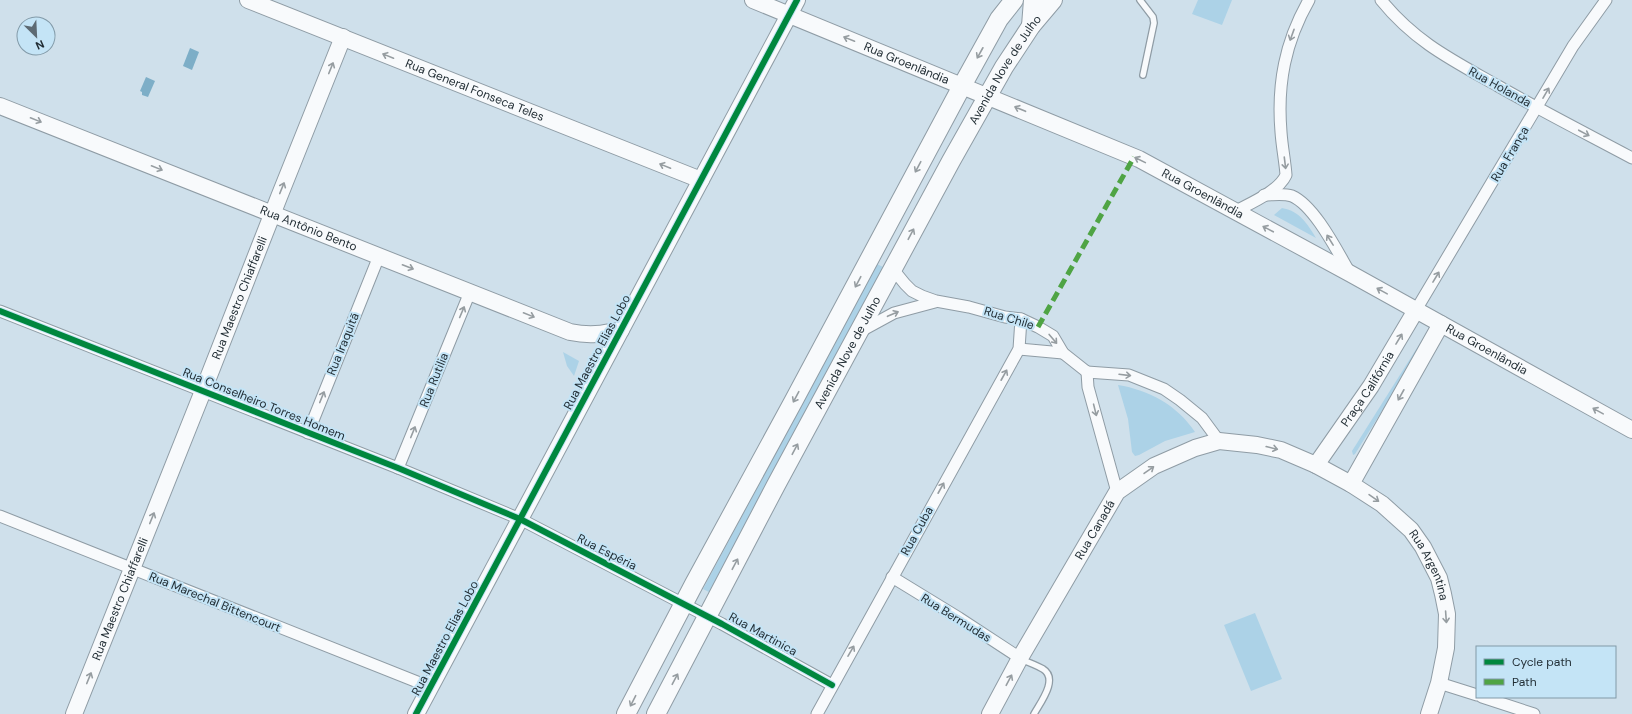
<svg xmlns="http://www.w3.org/2000/svg" width="1632" height="714" font-family="'DM Sans',sans-serif">
  <rect width="100%" height="100%" fill="#cfe0eb"/>
  <g fill="#acd2e7">
    <polygon points="1198,0 1232,0 1222,25 1192,14"/>
    <path d="M1282,208C1299,211 1307,223 1316,238L1274,215Z"/>
    <polygon points="877,264 883,267 709,592 703,589"/>
    <polygon points="1427,332 1429,332 1430,334 1355,454 1353,455 1352,451"/>
    <polygon points="563,352 579,361 574,376 567,366"/>
    <path d="M1118,385C1149,390 1177,405 1195,432L1165,441L1139,455L1135,456L1132,452L1128,419Z"/>
    <polygon points="1255,613 1282,679 1251,691 1224,625"/>
  </g>
  <g fill="#7daec7">
    <polygon points="190,48 199,52 192,70 183,66"/>
    <polygon points="146,77 155,81 148,97 142,95 142,92 140,91"/>
  </g>
  <g fill="none" stroke-linecap="round" stroke-linejoin="round">
    <g stroke="#8f9ca5" stroke-width="8">
      <g id="lane">
        <polyline points="1140,0 1153,17 1154,23 1143,75"/>
        <path d="M1020,659C1028,662 1036,665 1043,669C1059,679 1040,703 1034,714"/>
      </g>
    </g>
    <g stroke="#8f9ca5" stroke-width="13">
      <g id="street">
        <path d="M1381,0C1415,42 1452,60 1498,86C1542,111 1587,134 1632,158"/>
        <path d="M1264,195C1274,195 1283,193 1292,196C1315,206 1338,253 1350,273"/>
        <path d="M1236,211C1251,203 1279,191 1286,175C1285,161 1282,147 1281,132C1277,84 1285,42 1309,0"/>
        <polyline points="892,268 905,284 912,291 922,296 936,301 969,307 1005,317 1021,319 1038,327 1053,336 1063,353 1087,372"/>
        <polyline points="1416,310 1573,46 1606,0"/>
        <polyline points="0,311 398,468 520,519 722,624 832,685"/>
        <polyline points="861,331 894,313 935,302"/>
        <polyline points="1019,349 1063,353"/>
        <polyline points="1087,372 1129,375 1164,389 1180,400 1202,418 1219,441"/>
        <polyline points="1087,372 1088,387 1117,492"/>
        <polyline points="308,433 379,256"/>
        <polyline points="398,468 470,292"/>
        <polyline points="0,516 430,687"/>
        <polyline points="892,577 959,618 1020,658"/>
        <polyline points="1439,683 1477,695"/>
        <polyline points="1482,697 1534,714"/>
        <polyline points="817,714 1019,349 1021,319"/>
      </g>
    </g>
    <g stroke="#8f9ca5" stroke-width="18">
      <g id="secondary">
        <path id="s1" d="M248,0L701,180"/>
        <path id="s2" d="M753,0L1139,159L1351,274L1632,430"/>
        <path id="s3" d="M0,106L570,332C590,336 602,334 621,330"/>
        <path id="s4" d="M1316,465L1371,386L1416,310"/>
        <polyline points="1351,484 1441,324"/>
        <path id="s5" d="M74,714L203,391L279,197L343,37"/>
        <polyline points="416,714 797,0"/>
        <path id="s6" d="M990,714L1020,658L1117,492L1154,466L1195,448L1219,441L1257,445L1281,450L1316,465L1351,484L1382,504L1411,530L1423,547L1439,578L1443,594L1447,614L1446,648L1439,683L1429,714"/>
      </g>
    </g>
    <g stroke="#8f9ca5" stroke-width="20">
      <g id="primary">
        <polyline points="1031,26 1033,0"/>
        <polyline points="626,714 694,584 793,402 962,86 999,19 1014,0"/>
        <path id="s7" d="M656,714L776,485L951,161L1004,67L1031,26L1053,0"/>
      </g>
    </g>
    <use href="#lane" stroke="#f8fafc" stroke-width="5.5"/>
    <use href="#street" stroke="#f8fafc" stroke-width="11"/>
    <use href="#secondary" stroke="#f8fafc" stroke-width="16"/>
    <use href="#primary" stroke="#f8fafc" stroke-width="18"/>
    <polyline stroke="#4fa444" stroke-width="5" stroke-dasharray="10 5" stroke-linecap="butt" points="1038,327 1134,157"/>
    <g stroke="#c4e4f6" stroke-width="8">
      <g id="cycleway">
        <polyline points="0,311 398,468 520,519 722,624 832,685"/>
        <polyline points="416,714 797,0"/>
      </g>
    </g>
    <use href="#cycleway" stroke="#00873e" stroke-width="6"/>
  </g>
  <defs><path id="oneway-shaft" d="M-6 0H5M1.5-3L5.5 0L1.5 3" fill="none" stroke-width="1.6" stroke-linecap="round" stroke-linejoin="round"/></defs>
  <g stroke="#969da1">
    <use href="#oneway-shaft" transform="translate(1292 35) rotate(110)"/>
    <use href="#oneway-shaft" transform="translate(849 39) rotate(-158)"/>
    <use href="#oneway-shaft" transform="translate(980 53) rotate(119)"/>
    <use href="#oneway-shaft" transform="translate(388 56) rotate(-158)"/>
    <use href="#oneway-shaft" transform="translate(331 68) rotate(-68)"/>
    <use href="#oneway-shaft" transform="translate(1546 93) rotate(-60)"/>
    <use href="#oneway-shaft" transform="translate(1020 109) rotate(-157)"/>
    <use href="#oneway-shaft" transform="translate(36 120) rotate(22)"/>
    <use href="#oneway-shaft" transform="translate(1584 133) rotate(28)"/>
    <use href="#oneway-shaft" transform="translate(1140 160) rotate(-154)"/>
    <use href="#oneway-shaft" transform="translate(1285 163) rotate(83)"/>
    <use href="#oneway-shaft" transform="translate(665 166) rotate(-158)"/>
    <use href="#oneway-shaft" transform="translate(918 167) rotate(118)"/>
    <use href="#oneway-shaft" transform="translate(157 168) rotate(22)"/>
    <use href="#oneway-shaft" transform="translate(282 188) rotate(-68)"/>
    <use href="#oneway-shaft" transform="translate(1268 229) rotate(-152)"/>
    <use href="#oneway-shaft" transform="translate(911 234) rotate(-62)"/>
    <use href="#oneway-shaft" transform="translate(1330 240) rotate(-122)"/>
    <use href="#oneway-shaft" transform="translate(408 267) rotate(21)"/>
    <use href="#oneway-shaft" transform="translate(1436 277) rotate(-59)"/>
    <use href="#oneway-shaft" transform="translate(858 282) rotate(118)"/>
    <use href="#oneway-shaft" transform="translate(1382 291) rotate(-151)"/>
    <use href="#oneway-shaft" transform="translate(462 312) rotate(-67)"/>
    <use href="#oneway-shaft" transform="translate(893 314) rotate(-23)"/>
    <use href="#oneway-shaft" transform="translate(529 315) rotate(22)"/>
    <use href="#oneway-shaft" transform="translate(1053 339) rotate(50)"/>
    <use href="#oneway-shaft" transform="translate(1399 339) rotate(-59)"/>
    <use href="#oneway-shaft" transform="translate(1004 375) rotate(-61)"/>
    <use href="#oneway-shaft" transform="translate(1125 375) rotate(7)"/>
    <use href="#oneway-shaft" transform="translate(1401 395) rotate(119)"/>
    <use href="#oneway-shaft" transform="translate(322 397) rotate(-68)"/>
    <use href="#oneway-shaft" transform="translate(796 397) rotate(118)"/>
    <use href="#oneway-shaft" transform="translate(1095 410) rotate(76)"/>
    <use href="#oneway-shaft" transform="translate(1598 411) rotate(-151)"/>
    <use href="#oneway-shaft" transform="translate(413 432) rotate(-68)"/>
    <use href="#oneway-shaft" transform="translate(1272 448) rotate(14)"/>
    <use href="#oneway-shaft" transform="translate(795 449) rotate(-62)"/>
    <use href="#oneway-shaft" transform="translate(1149 470) rotate(-35)"/>
    <use href="#oneway-shaft" transform="translate(941 488) rotate(-61)"/>
    <use href="#oneway-shaft" transform="translate(1374 498) rotate(35)"/>
    <use href="#oneway-shaft" transform="translate(152 518) rotate(-68)"/>
    <use href="#oneway-shaft" transform="translate(735 564) rotate(-62)"/>
    <use href="#oneway-shaft" transform="translate(1446 617) rotate(86)"/>
    <use href="#oneway-shaft" transform="translate(851 651) rotate(-60)"/>
    <use href="#oneway-shaft" transform="translate(89 678) rotate(-68)"/>
    <use href="#oneway-shaft" transform="translate(675 679) rotate(-62)"/>
    <use href="#oneway-shaft" transform="translate(1009 680) rotate(-62)"/>
    <use href="#oneway-shaft" transform="translate(633 701) rotate(117)"/>
  </g>
  <g text-anchor="middle" dominant-baseline="central" stroke-width="4" stroke-linejoin="round" paint-order="stroke">
    <g font-size="12" fill="#1f2b32" stroke="#c4e4f6">
      <text stroke="none"><textPath href="#s2" startOffset="166">Rua Groenlândia</textPath></text>
      <text stroke="none"><textPath href="#s7" startOffset="733">Avenida Nove de Julho</textPath></text>
      <text transform="translate(1500 87) rotate(29)">Rua Holanda</text>
      <text stroke="none"><textPath href="#s1" startOffset="244">Rua General Fonseca Teles</textPath></text>
      <text transform="translate(1510 154) rotate(-59)">Rua França</text>
      <text stroke="none"><textPath href="#s2" startOffset="490">Rua Groenlândia</textPath></text>
      <text stroke="none"><textPath href="#s3" startOffset="332">Rua Antônio Bento</textPath></text>
      <text stroke="none"><textPath href="#s5" startOffset="448">Rua Maestro Chiaffarelli</textPath></text>
      <text transform="translate(1009 318) rotate(17)">Rua Chile</text>
      <text transform="translate(343 344) rotate(-68)">Rua Iraquitã</text>
      <text stroke="none"><textPath href="#s2" startOffset="814">Rua Groenlândia</textPath></text>
      <text transform="translate(597 352) rotate(-62)">Rua Maestro Elias Lobo</text>
      <text stroke="none"><textPath href="#s7" startOffset="409">Avenida Nove de Julho</textPath></text>
      <text transform="translate(434 380) rotate(-68)">Rua Rutilia</text>
      <text stroke="none"><textPath href="#s4" startOffset="92">Praça Califórnia</textPath></text>
      <text transform="translate(264 404) rotate(22)">Rua Conselheiro Torres Homem</text>
      <text stroke="none"><textPath href="#s6" startOffset="212">Rua Canadá</textPath></text>
      <text transform="translate(917 531) rotate(-61)">Rua Cuba</text>
      <text transform="translate(607 552) rotate(27)">Rua Espéria</text>
      <text stroke="none"><textPath href="#s6" startOffset="627">Rua Argentina</textPath></text>
      <text stroke="none"><textPath href="#s5" startOffset="124">Rua Maestro Chiaffarelli</textPath></text>
      <text transform="translate(215 602) rotate(22)">Rua Marechal Bittencourt</text>
      <text transform="translate(956 618) rotate(32)">Rua Bermudas</text>
      <text transform="translate(763 634) rotate(29)">Rua Martinica</text>
      <text transform="translate(445 638) rotate(-62)">Rua Maestro Elias Lobo</text>
    </g>
  </g>
  <rect x="1476" y="646" width="140" height="52" fill="#c4e4f6" stroke="#829aa8"/>
  <rect x="1484" y="659" width="20" height="6" fill="#00873e" stroke="#829aa8"/>
  <text x="1512" y="666" font-size="12" fill="#1f2b32">Cycle path</text>
  <rect x="1484" y="679" width="20" height="6" fill="#4fa444" stroke="#829aa8"/>
  <text x="1512" y="686" font-size="12" fill="#1f2b32">Path</text>
  <g transform="translate(36 36) rotate(156)"><circle r="19" fill="#c4e4f6" stroke="#829aa8"/>
  <path d="M0-3L7 15L0 10L-7 15Z" fill="#5d6a73"/>
  <text y="-6" font-size="11" font-weight="bold" text-anchor="middle" fill="#1f2b32">N</text>
  </g>
</svg>
